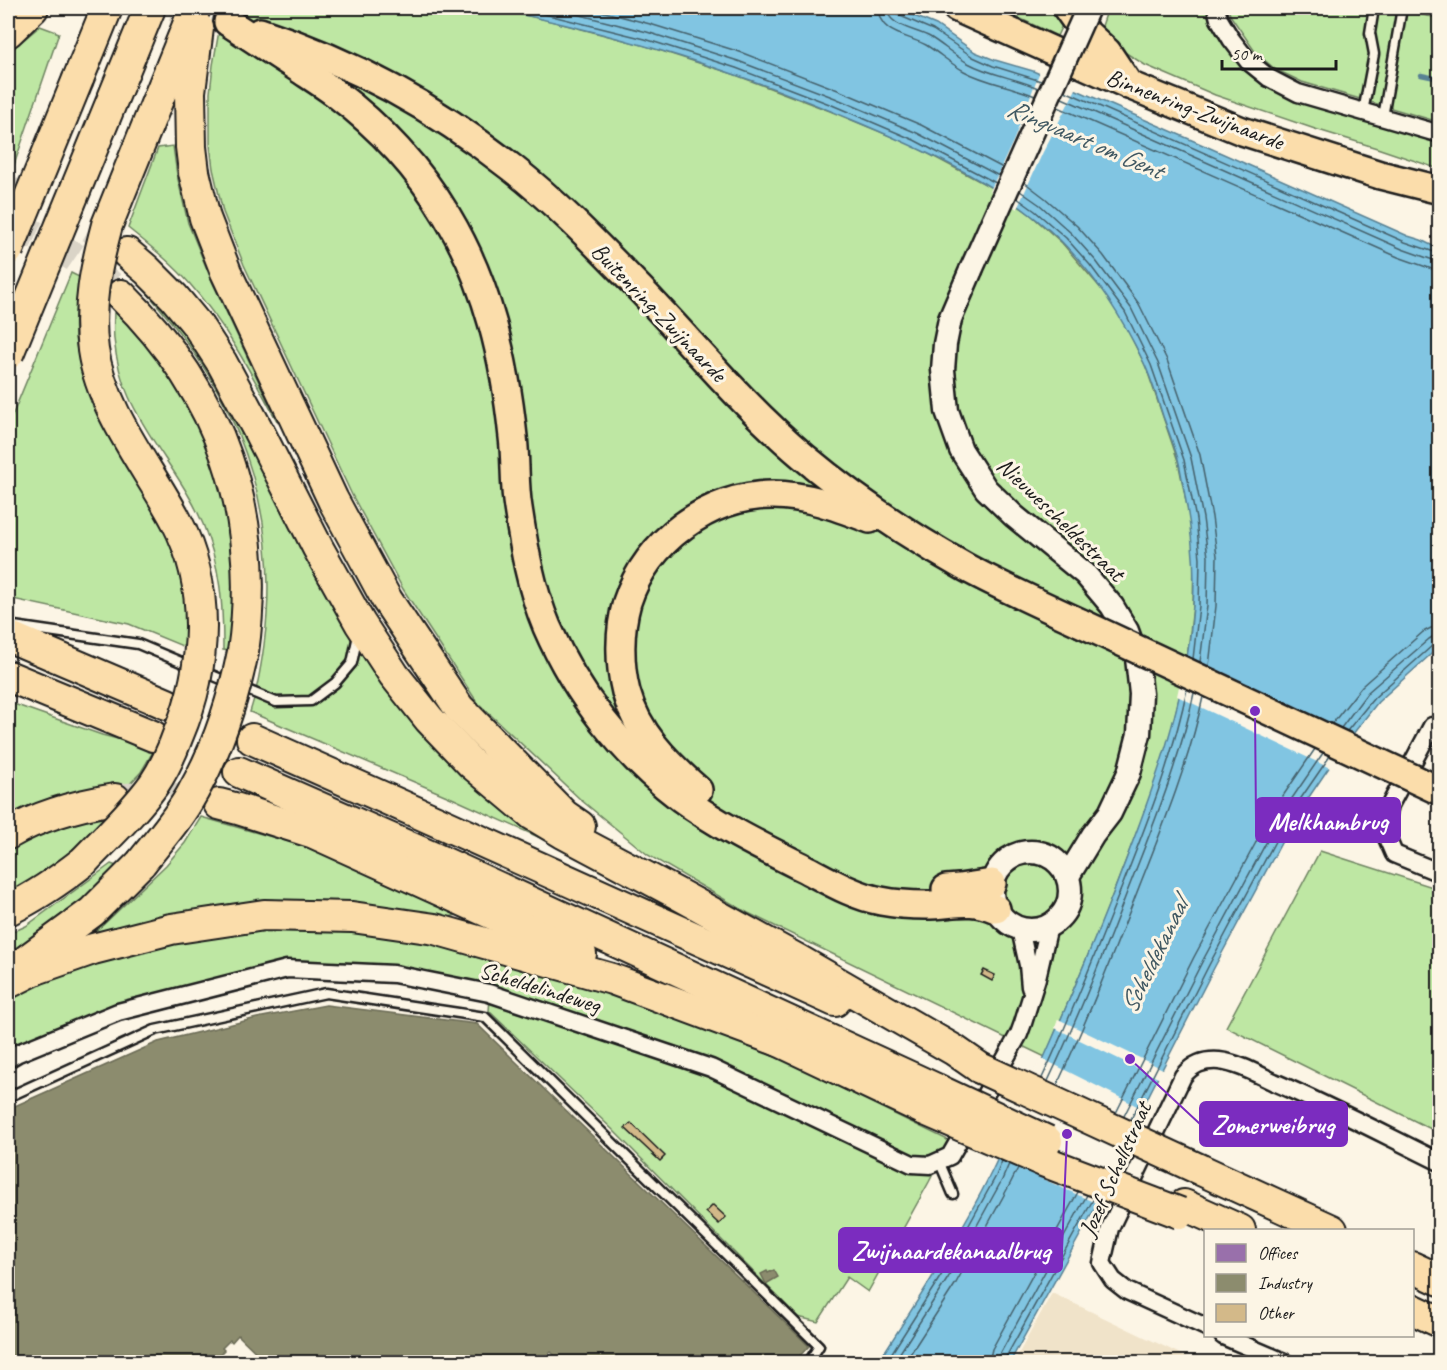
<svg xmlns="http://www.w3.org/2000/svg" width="1447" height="1370" font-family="Caveat,sans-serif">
  <rect width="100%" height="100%" fill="#fcf5e5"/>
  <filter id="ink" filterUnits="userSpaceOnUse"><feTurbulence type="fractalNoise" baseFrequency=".0167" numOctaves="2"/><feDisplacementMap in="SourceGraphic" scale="12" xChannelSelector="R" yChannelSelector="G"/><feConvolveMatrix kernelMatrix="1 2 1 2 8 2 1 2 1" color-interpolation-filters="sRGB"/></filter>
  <g filter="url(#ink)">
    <g fill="#f0e3c9">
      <polygon points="1383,8 1439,8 1439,18"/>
      <polygon points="1052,1293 1197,1362 1014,1362"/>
    </g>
    <g fill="#bee7a3" stroke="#6d8260" stroke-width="1.5">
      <polygon points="227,8 492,8 543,19 643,45 733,74 830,111 912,145 998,191 1031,215 1062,243 1103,291 1120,315 1146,367 1178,461 1190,520 1194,557 1193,606 1186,668 1178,703 1168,745 1153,790 1102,922 1045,1057 748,913 648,855 581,800 477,702 403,589 352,495 244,265 223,212 213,169 210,145 210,93 213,65 220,25"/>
      <polygon points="998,8 1053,8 1065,19 1057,36"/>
      <polygon points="1108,8 1207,8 1210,23 1224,44 1241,68 1264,86 1295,101 1439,143 1439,169 1377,148 1315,129 1215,95 1145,65 1118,48 1100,32"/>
      <polygon points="1228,8 1383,8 1439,18 1439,122 1302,82 1275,69 1256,53 1230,15"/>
      <polygon points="40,26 59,33 12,171 8,169 8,53"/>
      <path d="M173,146L177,175L188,223L211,279L277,421C251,373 226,325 190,284C172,263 150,246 128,228L158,148Z"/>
      <path d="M120,262L165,304L212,369L328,590L578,855L454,799L250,712C257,691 261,667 264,645C280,525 247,416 172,323C156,303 139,282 119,266Z"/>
      <path d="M71,273L79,277C77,299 72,323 76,345C83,382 97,418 117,450C130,471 146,490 157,512C173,544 184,580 188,616C189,626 187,637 187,648L129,624L8,598V426Z"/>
      <path d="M114,307C173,365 216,445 230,527C234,547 234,571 235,591C236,610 231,631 230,651L223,650C223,604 221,568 203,524C184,479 149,442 129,397C121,380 116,358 114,339C113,329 114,318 114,307Z"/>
      <polygon points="8,702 102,735 145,746 154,750 141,772 125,789 8,823"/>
      <path d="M110,814C77,847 50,873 8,894V851C40,832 74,823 110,814Z"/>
      <polygon points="201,817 308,847 457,915 437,920 353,908 75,946 103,925 166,865 185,843"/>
      <polygon points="1320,851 1439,889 1439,1133 1226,1027"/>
      <polygon points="111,864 122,868 58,924 8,960 8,934 26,926"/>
      <polygon points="265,930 351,932 432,944 608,993 773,1055 950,1141 929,1182 868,1292 847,1277 818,1322 798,1317 612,1129 489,1011 491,986 395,966 287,960 115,1004 8,1050 8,1000 42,982 98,963 174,943"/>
    </g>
    <path fill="#81c5e2" stroke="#598193" stroke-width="1.5" d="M492,8H895L936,25L975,52L995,60L1033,71L1210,148L1408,236L1421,240L1439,249V647L1378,702L1345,744L1294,819L1214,968L1150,1093L1100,1199L1010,1362H878C918,1300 959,1238 992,1171C1036,1079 1076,986 1114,891C1150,797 1186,708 1193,606C1196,569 1192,533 1185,496C1183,484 1181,471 1178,459C1174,445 1168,430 1163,416C1157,398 1152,380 1144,363C1123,319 1096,276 1061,241C1005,187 933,154 862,124C820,106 777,89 733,74C654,46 573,25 492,8Z"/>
    <g fill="#fcf5e5">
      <polygon points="1040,71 1077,87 1043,152 1017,209 990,191 1014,139"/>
      <polygon points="1183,668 1348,746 1332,769 1177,696"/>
      <polygon points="1058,1019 1165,1070 1160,1079 1055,1028"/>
      <polygon points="1041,1058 1145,1110 1100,1205 994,1157"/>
    </g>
    <polygon fill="#9970ab" stroke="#745780" stroke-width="1.5" points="1421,8 1440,8 1440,15 1420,12"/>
    <g fill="#8c8c6e" stroke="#6a6a55" stroke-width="1.5">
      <polygon points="326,1005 477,1024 809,1346 794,1362 561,1362 551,1352 540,1362 266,1362 238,1335 232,1342 230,1340 222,1348 224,1350 212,1362 8,1362 8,1109 158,1042 257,1018"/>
      <polygon points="774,1270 778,1277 766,1284 761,1274 767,1271 768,1273"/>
    </g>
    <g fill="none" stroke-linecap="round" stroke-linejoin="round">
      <g stroke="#44606b" stroke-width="1.5">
        <polyline points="520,8 645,39 736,68 832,105 914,140 996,183"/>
        <polyline points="553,8 647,32 738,61 835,98 917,133 999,176"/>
        <polyline points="589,8 650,24 740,52 838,90 921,125 1003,168"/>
        <path d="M878,8C879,34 907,35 926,45C939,53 951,64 964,71C986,83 1012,86 1035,96"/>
        <path d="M887,8C888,27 916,29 930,37C943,45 955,56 968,63C990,75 1016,78 1038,88"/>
        <polyline points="895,8 895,12 898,15 933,30 973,57 993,66 1041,81"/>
        <polyline points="1065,91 1405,242 1440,254"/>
        <polyline points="1062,98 1402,249 1433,260 1440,261"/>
        <polyline points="1058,107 1398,257 1432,269 1440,270"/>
        <polyline points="1024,182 1045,198 1077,226 1103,255 1139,304 1167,360 1200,455 1212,517 1217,556 1216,606 1209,666"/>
        <polyline points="1020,191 1040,205 1071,233 1096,261 1131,308 1158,363 1191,458 1203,518 1208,557 1207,606 1200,662"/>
        <polyline points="1017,198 1035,211 1066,238 1090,265 1125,312 1151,365 1184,460 1196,519 1200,558 1199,606 1193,659"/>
        <polyline points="1332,724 1362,686 1423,632 1431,628 1440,627"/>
        <polyline points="1341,728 1368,692 1429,639 1434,636 1440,636"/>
        <polyline points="1347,731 1374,698 1433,645 1440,643"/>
        <path d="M1042,1078C1072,1015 1097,949 1123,884C1148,820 1173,757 1187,689"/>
        <path d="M1048,1081C1078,1018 1104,953 1129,887C1154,823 1180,760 1194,693"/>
        <path d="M1057,1085C1087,1021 1113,954 1139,887C1164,824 1189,762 1203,697"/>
        <polyline points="1116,1113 1194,957 1274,809 1315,749"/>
        <polyline points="1124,1116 1202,962 1282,813 1323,753"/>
        <polyline points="1131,1119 1209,965 1288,817 1330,756"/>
        <polyline points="886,1362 942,1274 996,1176 1002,1161"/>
        <polyline points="894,1362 948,1278 1002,1180 1009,1164"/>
        <polyline points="905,1362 956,1283 1010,1184 1018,1168"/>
        <polyline points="989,1362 992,1349 1078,1192"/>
        <polyline points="998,1362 1000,1354 1087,1195"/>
        <polyline points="1005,1362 1006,1357 1094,1198"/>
      </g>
      <polyline stroke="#598193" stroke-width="4.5" points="1421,75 1440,79"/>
    </g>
    <g fill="#d3b989" stroke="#1c1c1c" stroke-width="1.5">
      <polygon points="984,970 995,975 992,981 981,975"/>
      <polygon points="631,1123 665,1156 660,1161 625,1128"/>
      <polygon points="713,1205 726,1217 719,1224 706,1212"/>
    </g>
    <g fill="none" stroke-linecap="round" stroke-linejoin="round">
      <polyline stroke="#dad4c7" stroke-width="27" stroke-dasharray="27 14" stroke-linecap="butt" points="172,8 228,22"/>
      <g stroke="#dad4c7" stroke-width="30" stroke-dasharray="30 15" stroke-linecap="butt">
        <path d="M8,191C49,203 91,224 124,251"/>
        <path d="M8,225C19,229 32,233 43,239C72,253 98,273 121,295"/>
        <polyline points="167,704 252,739"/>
        <polyline points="153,736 239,772"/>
        <path d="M124,798C154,796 184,797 213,803"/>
      </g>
      <g stroke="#1c1c1c" stroke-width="13">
        <g id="service">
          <polyline points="1363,112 1374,54 1370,33 1374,8"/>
          <polyline points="1383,117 1402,8"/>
          <polyline points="14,626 138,644 276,702 311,701 335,683 352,663 358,635"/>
          <polyline points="8,1097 155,1030 326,993 485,1017 819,1346 809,1362"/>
          <polyline points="939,1161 953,1194"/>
        </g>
      </g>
      <g stroke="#1c1c1c" stroke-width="21">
        <g id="minor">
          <polyline points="1216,8 1219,19 1231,39 1248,61 1269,78 1298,93 1440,134"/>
          <polyline points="1432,726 1390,805 1384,831 1394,854 1440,873"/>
          <polyline points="1020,929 1028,965 1030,987"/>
          <polyline points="8,1059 18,1053 118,1012 287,969 394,974 489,993 711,1068 912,1164 930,1165 950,1156 989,1088 1019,1034 1023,1023 1037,978 1049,926"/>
          <path d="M1206,1327L1127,1291L1113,1280L1102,1263L1110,1228L1183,1076C1193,1064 1203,1060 1219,1061C1238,1063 1257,1074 1274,1082C1330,1106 1385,1135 1440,1162"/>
          <polyline points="1223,1336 1284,1362"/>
        </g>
      </g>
      <g stroke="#1c1c1c" stroke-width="27">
        <g id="secondary">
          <polyline points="971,270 950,319 945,344 943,370 947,411 961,450 986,489 1014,516 1085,574 1112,606 1127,631 1137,658 1141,694 1139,734 1129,773 1110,813 1093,835 1068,876"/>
          <circle cx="1031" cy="891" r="39"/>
        </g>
      </g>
      <g stroke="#1c1c1c" stroke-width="32">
        <g id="trunk">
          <polyline points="957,8 1129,85 1242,131 1380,175 1440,190"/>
          <polyline points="1067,8 1081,28 1107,52 1129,85"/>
          <path d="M228,22C251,37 274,52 298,68C310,76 323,84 335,93C379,126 419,169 447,216C488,284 505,360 513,437C516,461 514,485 518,508C524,548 531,589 547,627C576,694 623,754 681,798C719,826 762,847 804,868C829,881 854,896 881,901C896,904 911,905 926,905C954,905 969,897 996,909"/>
          <path d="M260,32C355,63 434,107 512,168C558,204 598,246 639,288C694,345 743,406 804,457C854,499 908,535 965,567C1002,587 1042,605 1081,623"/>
          <path d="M698,790C667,763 637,733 626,692C619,664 619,630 627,602C647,541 709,495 773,495C807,495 838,507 870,519"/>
          <polyline points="946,889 959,888 992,883"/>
        </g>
      </g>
      <g stroke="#1c1c1c" stroke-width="34">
        <g id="motorway">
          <polyline points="8,32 33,8"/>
          <polyline points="78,79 107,8"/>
          <polyline points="194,172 205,218 226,272 333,500 387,600 459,708 564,815 580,826"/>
          <polyline points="127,253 147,270 174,297 198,326 222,363 258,430 318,548 360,623 394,675 429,719 471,763 533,815 563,833 676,893 798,960 954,1050 980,1068"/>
          <path d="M121,295C221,393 263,514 243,652"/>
          <polyline points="8,636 167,704"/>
          <polyline points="8,676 153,736"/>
          <polyline points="252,739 443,824 835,1001"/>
          <polyline points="239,772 432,857 936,1089"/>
          <polyline points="219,804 238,809 314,833 581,954"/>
          <path d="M8,834C40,815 78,805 115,799"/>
          <path d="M8,910C35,897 60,880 84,861"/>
          <polyline points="20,965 92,912 141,863"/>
          <polyline points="8,983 36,969 93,949 171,929 264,915 352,917 435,929 612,979 779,1041"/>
          <polyline points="760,1032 925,1110"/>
          <polyline points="1201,1170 1332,1230"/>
          <polyline points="1184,1205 1240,1230"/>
          <polyline points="1412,1267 1440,1280"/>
          <polyline points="1412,1309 1440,1322"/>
        </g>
      </g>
      <use href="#service" stroke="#fcf5e5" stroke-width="8"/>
      <use href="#minor" stroke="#fcf5e5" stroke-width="16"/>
      <use href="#secondary" stroke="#fcf5e5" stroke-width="22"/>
      <use href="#trunk" stroke="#fbddab" stroke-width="27"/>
      <use href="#motorway" stroke="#fbddab" stroke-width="30"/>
      <g stroke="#1c1c1c" stroke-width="27" stroke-linecap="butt">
        <polyline id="secondary-bridge" points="971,270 1088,8"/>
      </g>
      <g stroke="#1c1c1c" stroke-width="32" stroke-linecap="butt">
        <polyline id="trunk-bridge" points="1081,623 1440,791"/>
      </g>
      <g stroke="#1c1c1c" stroke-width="34" stroke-linecap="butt">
        <g id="motorway-bridge">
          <polyline points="194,172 191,147 190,92 198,28"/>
          <polyline points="8,250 78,79"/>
          <polyline points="8,354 150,8"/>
          <path d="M84,861C108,836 134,812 154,784C164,769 172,752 178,735C207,667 211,587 176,520C148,467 102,411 93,350C87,307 96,266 107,225L195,8"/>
          <path d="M141,863C159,840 179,818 193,792C218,748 233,701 243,652"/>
          <polyline points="980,1068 1201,1170"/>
          <polyline points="936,1089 1047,1141"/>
          <polyline points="925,1110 1043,1161 1180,1213"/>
        </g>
      </g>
      <use href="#secondary-bridge" stroke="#fcf5e5" stroke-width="22"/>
      <use href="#trunk-bridge" stroke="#fbddab" stroke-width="27"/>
      <use href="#motorway-bridge" stroke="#fbddab" stroke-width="30"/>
    </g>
  </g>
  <g text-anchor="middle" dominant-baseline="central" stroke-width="6" stroke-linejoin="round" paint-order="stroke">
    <g font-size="24" fill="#1c1c1c" stroke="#fcf5e5">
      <text transform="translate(1195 109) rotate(21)">Binnenring-Zwijnaarde</text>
      <text transform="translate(659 312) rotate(46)">Buitenring-Zwijnaarde</text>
      <text transform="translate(1061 519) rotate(44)">Nieuwescheldestraat</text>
      <text transform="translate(540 987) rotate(17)">Scheldelindeweg</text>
      <text transform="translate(1115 1169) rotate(-66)">Jozef Schellstraat</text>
    </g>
    <g font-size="26" font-style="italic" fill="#3f5761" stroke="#fcf5e5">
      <text transform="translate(1085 139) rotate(23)">Ringvaart om Gent</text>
      <text transform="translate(1154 956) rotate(-64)">Scheldekanaal</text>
    </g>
  </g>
  <path fill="none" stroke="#7b2cbf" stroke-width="2" d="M1255 711L1256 820M1130 1059L1200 1124M1067 1134L1062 1250"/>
  <g fill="#7b2cbf" stroke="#fcf5e5" stroke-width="2">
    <circle cx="1255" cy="711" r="6"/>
    <circle cx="1130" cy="1059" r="6"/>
    <circle cx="1067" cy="1134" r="6"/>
  </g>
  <g fill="#7b2cbf" stroke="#7b2cbf" stroke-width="2">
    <rect x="1256" y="798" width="144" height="44" rx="6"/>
    <rect x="1200" y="1102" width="147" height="44" rx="6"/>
    <rect x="839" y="1228" width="223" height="44" rx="6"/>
  </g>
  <g font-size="26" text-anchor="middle" font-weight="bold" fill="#fff">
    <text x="1328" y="830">Melkhambrug</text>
    <text x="1273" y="1133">Zomerweibrug</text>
    <text x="951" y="1259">Zwijnaardekanaalbrug</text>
  </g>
  <rect width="1447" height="1370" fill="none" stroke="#fcf5e5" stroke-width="30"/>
  <rect x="15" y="15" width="1417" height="1340" fill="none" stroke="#1c1c1c" stroke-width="2" filter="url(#ink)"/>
  <rect x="1204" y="1229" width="210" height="108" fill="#fcf5e5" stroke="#a29e95" stroke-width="1.5"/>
  <rect x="1216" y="1244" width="30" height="18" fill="#9970ab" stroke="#a29e95" stroke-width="1.5"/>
  <text x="1258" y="1259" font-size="18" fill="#1c1c1c">Offices</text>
  <rect x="1216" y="1274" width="30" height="18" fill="#8c8c6e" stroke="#a29e95" stroke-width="1.5"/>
  <text x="1258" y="1289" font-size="18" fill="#1c1c1c">Industry</text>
  <rect x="1216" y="1304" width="30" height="18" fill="#d3b989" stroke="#a29e95" stroke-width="1.5"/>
  <text x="1258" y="1319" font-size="18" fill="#1c1c1c">Other</text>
  <path d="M1222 60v9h114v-9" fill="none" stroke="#1c1c1c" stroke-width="3"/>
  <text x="1231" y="60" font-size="18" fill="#1c1c1c" stroke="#fcf5e5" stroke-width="4.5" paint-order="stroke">50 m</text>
</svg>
